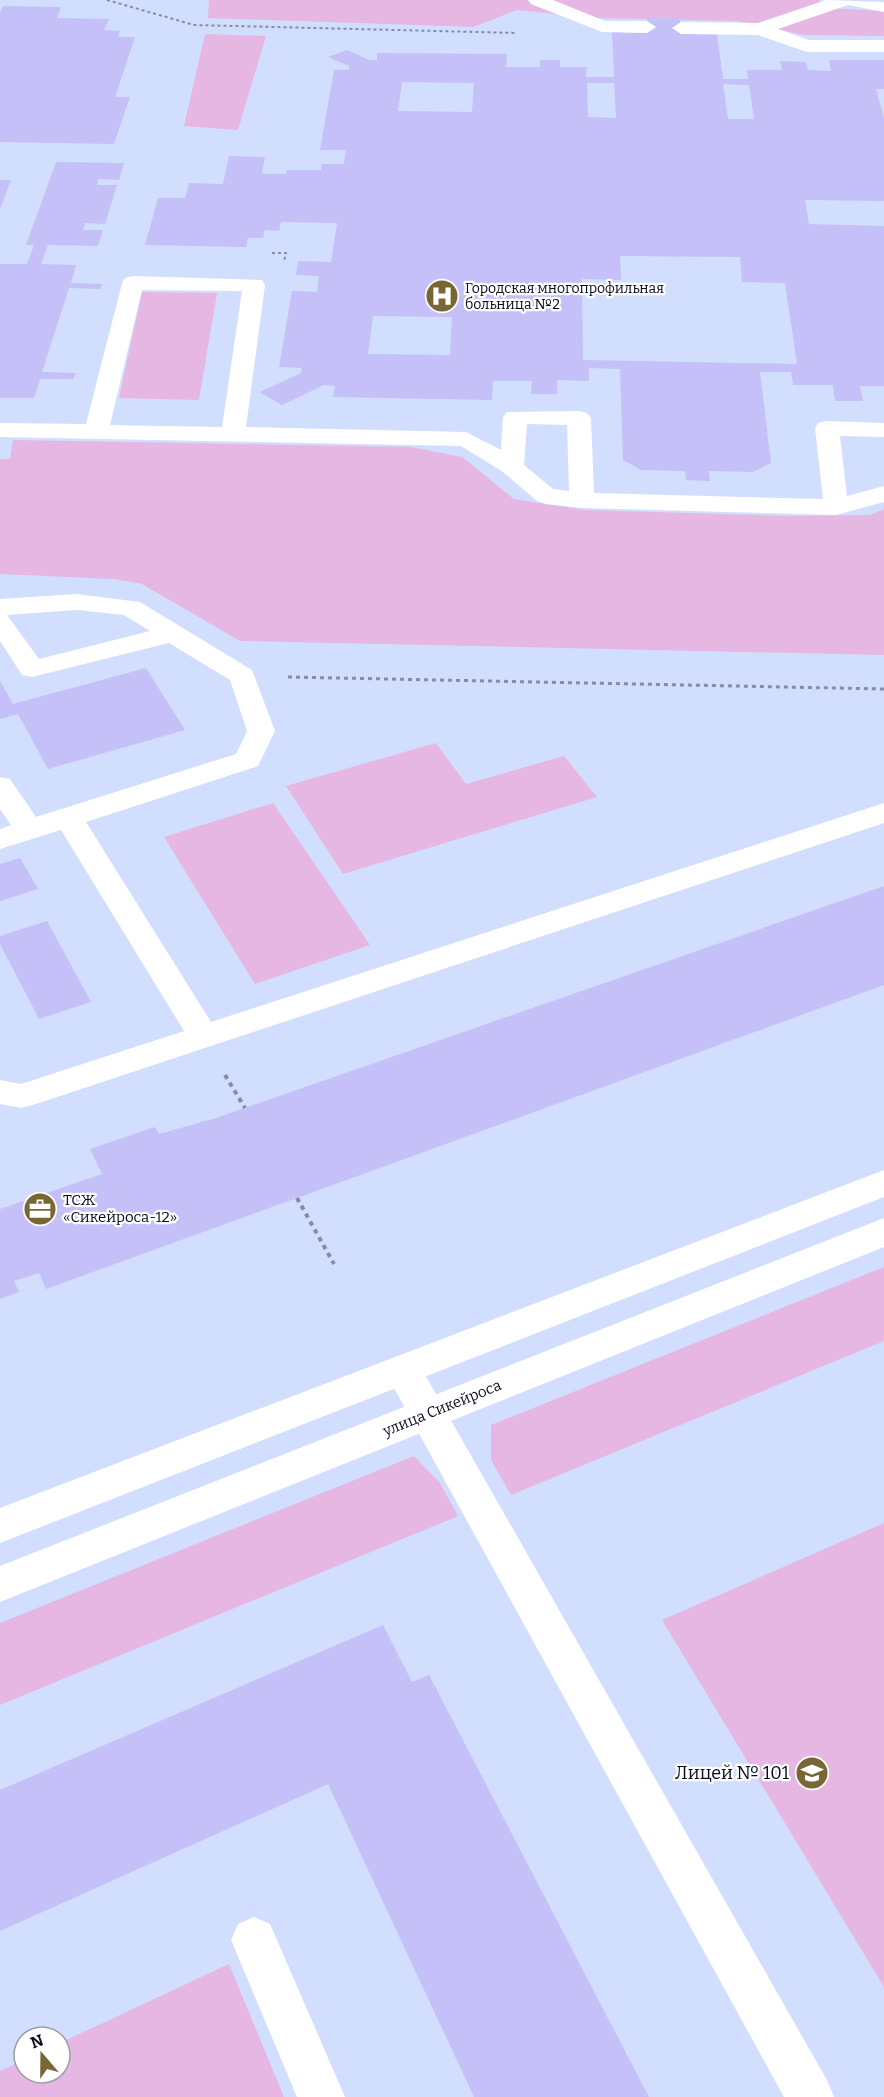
<svg xmlns="http://www.w3.org/2000/svg" width="884" height="2097" font-family="Bitter,serif">
  <rect width="100%" height="100%" fill="#d2defd"/>
  <g fill="#e5b7e2">
    <polygon points="209,0 819,0 826,8 884,11 884,36 804,35 738,21 596,18 517,10 473,27 208,18"/>
    <polygon points="205,34 266,36 238,130 184,126"/>
    <polygon points="142,292 217,293 199,400 119,398"/>
    <polygon points="13,440 411,447 462,457 514,499 585,510 791,516 870,515 884,509 884,655 240,641 142,584 114,579 0,574 0,459 10,459"/>
    <polygon points="436,743 466,784 564,756 597,797 343,874 286,786"/>
    <polygon points="273,803 370,945 255,984 164,837"/>
    <polygon points="884,1267 884,1341 511,1495 491,1460 491,1425"/>
    <polygon points="414,1456 440,1483 458,1516 0,1705 0,1623"/>
    <polygon points="884,1523 884,1987 662,1620"/>
    <polygon points="229,1964 284,2097 0,2097 0,2071 24,2060 24,2073 60,2073 60,2043"/>
  </g>
  <g fill="#c5c0f7" fill-rule="evenodd">
    <polygon points="3,6 61,7 57,18 109,19 104,30 120,31 118,37 135,37 115,97 130,97 114,144 0,142 0,13"/>
    <path d="M647,18H680L681,33L717,34L723,79H748L747,70H782L780,61L806,62L808,70L831,71L829,60H884V89H876L884,118V201L805,200L809,224L884,226V386H860L863,401H835L833,385H793L791,372H760L771,463L753,472L709,471L710,481L686,480L685,471L641,470L623,460L620,369L589,368V381L557,380V394H531L532,381H493L492,400L333,397L335,386L324,385L282,405L260,392L301,373L302,368L279,367L292,291L317,292L319,276L296,275L298,261L331,262L337,223L281,222L279,231L265,230L263,238H248L246,247L145,245L158,198H185L189,183L223,184L229,156L265,157L262,174H286L287,170H321L322,164H344L346,150H320L334,70H349V66L328,57L347,50L369,60H377V53L507,54L506,67H540V60H560V67H587L586,77H614L612,32L648,33ZM402,82L474,83L472,112L398,111ZM587,83H614L616,118L588,117ZM723,84L749,85L754,119H728ZM620,256L740,257L742,282L785,283L797,364L583,360L582,279L621,280ZM373,316L452,317L450,355L368,354Z"/>
    <polygon points="56,162 124,163 119,180 99,179 97,185 117,185 105,224 85,223 83,230 103,230 98,246 48,245 41,264 76,265 71,283 102,284 100,289 69,288 42,372 76,373 73,379 40,379 34,398 0,398 0,264 27,264 34,245 26,245"/>
    <polygon points="0,180 11,180 0,209"/>
    <polygon points="146,668 185,730 48,769 18,714 0,719 0,681 13,704"/>
    <polygon points="20,858 38,889 0,901 0,864"/>
    <polygon points="884,886 884,985 46,1289 39,1273 14,1281 19,1292 0,1299 0,1209 102,1174 90,1149 155,1127 159,1134 216,1118"/>
    <polygon points="47,921 91,1002 39,1019 0,944 0,936"/>
    <polygon points="383,1625 412,1682 429,1675 649,2097 474,2097 328,1784 0,1931 0,1790"/>
  </g>
  <g fill="none" stroke-linecap="round" stroke-linejoin="round">
    <g stroke="#838da6" stroke-width="2" stroke-dasharray="3 3" stroke-linecap="butt">
      <polyline points="107,0 194,25 517,33"/>
      <polyline points="272,253 286,253 284,262"/>
    </g>
    <polyline stroke="#838da6" stroke-width="3" stroke-dasharray="4 4" stroke-linecap="butt" points="288,677 884,689"/>
    <g stroke="#838da6" stroke-width="4" stroke-dasharray="4.5 4.5" stroke-linecap="butt">
      <polyline points="225,1075 245,1108"/>
      <polyline points="297,1198 334,1264"/>
    </g>
    <g fill="#fff" fill-rule="evenodd">
      <polygon points="528,0 553,0 605,21 647,21 656,27 647,33 602,32 531,4"/>
      <polygon points="826,0 884,2 884,12 848,5 778,29 809,40 884,40 884,52 807,52 758,35 681,34 672,28 681,22 758,23"/>
      <path d="M133,276L262,280L265,285L246,427L466,432L501,450L503,417L507,412L579,411L587,413L591,418L594,493L823,499L815,428L818,423L827,421L884,423V437L840,436L847,496L884,486V502L836,515L582,508L546,504L537,501L503,472L461,446L0,437V423L86,424L122,283L125,278ZM142,290L242,291L222,427L110,425ZM527,424L567,425L569,491L553,489L524,465Z"/>
      <path d="M77,594L140,602L252,670L275,731L258,766L86,822L211,1022L884,803V823L33,1105L21,1108L0,1104V1080L21,1084L184,1031L61,830L0,849V829L11,825L0,809V777L10,779L36,817L236,754L247,731L230,680L169,643L32,677L22,675L0,641V599ZM77,610L124,615L150,631L39,659L7,615Z"/>
      <polygon points="403,1355 416,1359 827,2080 834,2097 784,2097 390,1381 384,1370 390,1359"/>
      <polygon points="254,1917 270,1924 345,2097 297,2097 231,1940 238,1924"/>
    </g>
    <g fill="#fff" fill-rule="evenodd">
      <polygon points="884,1170 884,1197 0,1543 0,1508"/>
      <polygon points="884,1218 884,1247 0,1602 0,1566"/>
    </g>
  </g>
  <defs>
    <g id="hospital-disc" transform="scale(1.725)"><circle r="9.5" fill="#796635" stroke="#fff"/><path d="M-5-5h3v3.5h4V-5h3V5h-3V1.5h-4V5h-3Z" fill="#fff"/></g>
    <g id="office-disc" transform="scale(1.725)"><circle r="9.5" fill="#796635" stroke="#fff"/><path d="M-6-3h4V-5.5h4V-3h4V5H-6ZM-1-4.5V-3h2v-1.5ZM-6 0V1H6V0Z" fill="#fff"/></g>
    <g id="school-disc" transform="scale(1.725)"><circle r="9.5" fill="#796635" stroke="#fff"/><path d="M0-5L7-2L0 1L-7-2ZM-4 1L0 2.5L4 1V4Q0 6-4 4Z" fill="#fff"/></g>
  </defs>
  <g fill-rule="evenodd">
    <use href="#hospital-disc" x="442" y="296"/>
    <use href="#office-disc" x="40" y="1209"/>
    <use href="#school-disc" x="812" y="1773"/>
  </g>
  <g text-anchor="middle" dominant-baseline="central" stroke-width="4.5" stroke-linejoin="round" paint-order="stroke">
    <g font-size="14" fill="#070c1d" stroke="#fff" text-anchor="start">
      <text x="465" y="288">Городская многопрофильная<tspan x="465" dy="16">больница №2</tspan></text>
    </g>
    <g font-size="15" fill="#070c1d" stroke="#fff" text-anchor="start">
      <text x="63" y="1200">ТСЖ<tspan x="63" dy="17">«Сикейроса-12»</tspan></text>
    </g>
    <g font-size="15" fill="#070c1d" stroke="#fff">
      <text transform="translate(442 1408) rotate(-22)">улица Сикейроса</text>
    </g>
    <g font-size="18" fill="#070c1d" stroke="#fff" text-anchor="end">
      <text x="789" y="1773">Лицей № 101</text>
    </g>
  </g>
  <g transform="translate(42 2055) rotate(340)"><circle r="28" fill="#ffffff" stroke="#9c9ea5" stroke-width="1.5"/>
  <path d="M0-4.5L10 22L0 15L-10 22Z" fill="#796635"/>
  <text y="-9" font-size="16" font-weight="bold" text-anchor="middle" fill="#070c1d">N</text>
  </g>
</svg>
